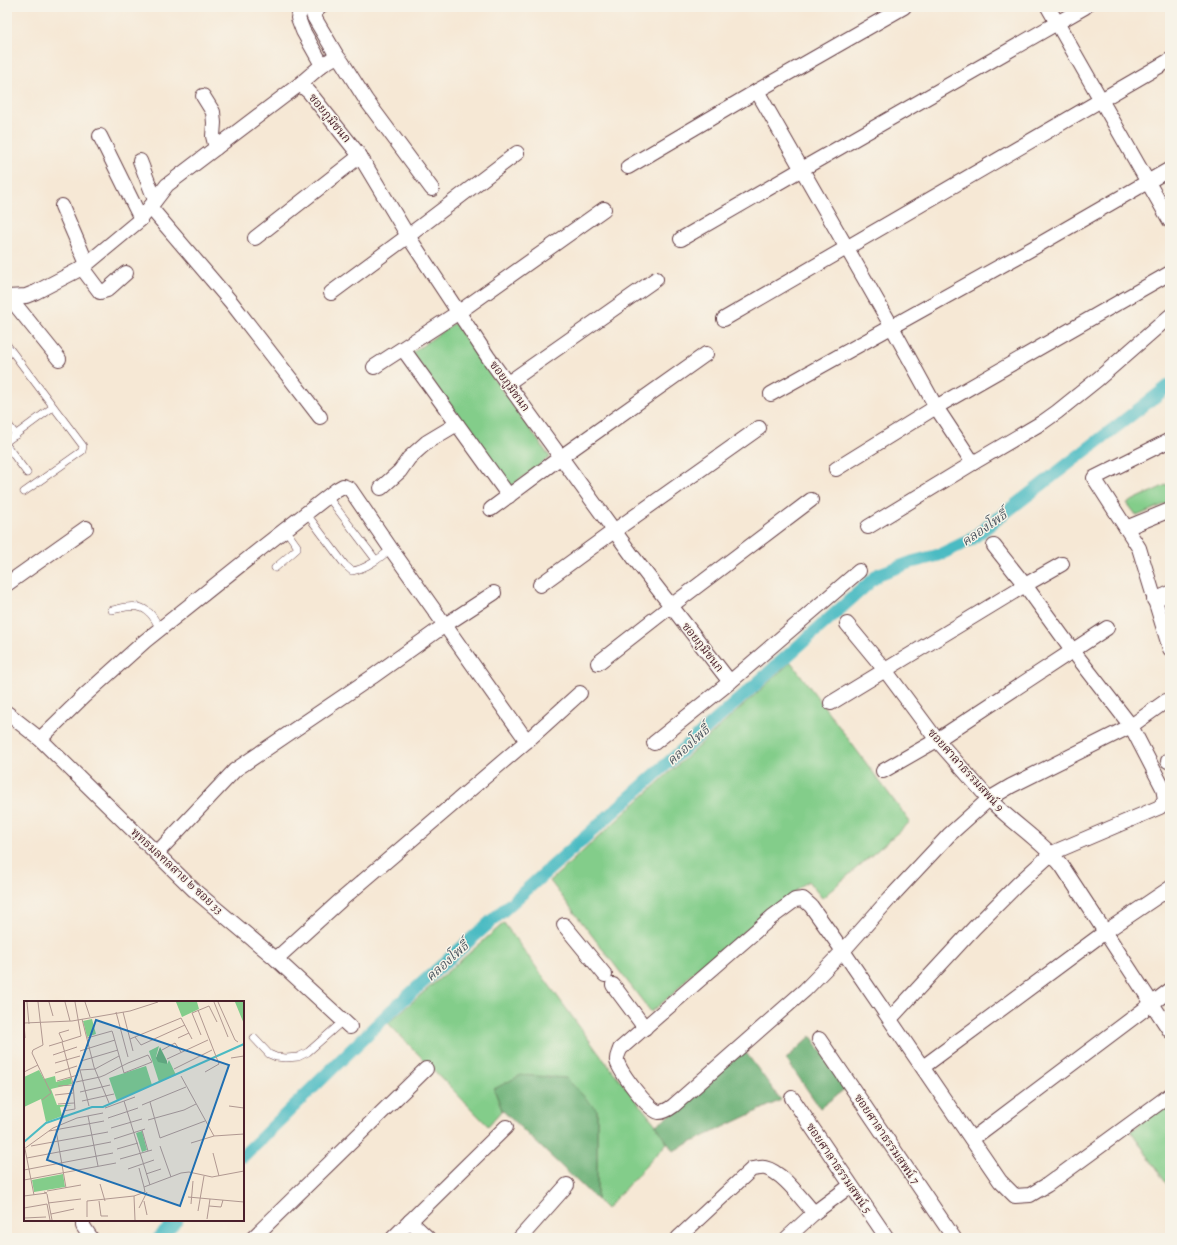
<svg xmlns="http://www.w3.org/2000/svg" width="1177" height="1245" font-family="Alegreya,'Noto Serif Thai',serif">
  <rect width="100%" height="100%" fill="#f7f3e8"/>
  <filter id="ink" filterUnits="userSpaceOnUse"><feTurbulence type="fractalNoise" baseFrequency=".025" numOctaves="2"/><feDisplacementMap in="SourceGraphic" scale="8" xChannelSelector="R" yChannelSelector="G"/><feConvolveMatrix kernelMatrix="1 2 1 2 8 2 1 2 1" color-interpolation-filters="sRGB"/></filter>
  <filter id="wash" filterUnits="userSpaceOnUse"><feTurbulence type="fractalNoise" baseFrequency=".012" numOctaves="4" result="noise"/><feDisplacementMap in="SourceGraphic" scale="16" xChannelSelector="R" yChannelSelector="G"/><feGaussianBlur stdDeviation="0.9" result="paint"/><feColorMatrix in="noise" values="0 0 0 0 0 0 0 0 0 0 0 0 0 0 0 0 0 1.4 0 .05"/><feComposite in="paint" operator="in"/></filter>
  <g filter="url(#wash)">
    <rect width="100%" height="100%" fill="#f6e8d5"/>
    <g fill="#83cd8a" stroke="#66765a">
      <polygon points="454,323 550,457 510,487 412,353"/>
      <polygon points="1170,483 1170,502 1137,516 1127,503"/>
      <polygon points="791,662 910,822 822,898 808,881 702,965 691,974 674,993 651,1012 550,881"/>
      <polygon points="504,923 600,1055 656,1125 667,1143 606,1209 597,1200 597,1110 494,1089 502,1110 488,1126 388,1023"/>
      <polygon points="1170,1102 1170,1189 1131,1131"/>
    </g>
    <g fill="#6ab076" stroke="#5a6850">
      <polygon points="811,1036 846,1088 820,1108 786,1059"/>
      <polygon points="744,1050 781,1100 673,1151 656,1125 697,1096"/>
      <polygon points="521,1075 566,1078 597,1110 597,1200 502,1110 494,1089"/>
    </g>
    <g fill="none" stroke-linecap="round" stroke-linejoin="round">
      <g stroke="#4cbbc3" stroke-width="13">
        <polyline points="243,1156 392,1010 879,574 912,562 939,555 970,540 1170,385"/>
        <polyline points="159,1238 177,1220"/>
      </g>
    </g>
  </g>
  <g filter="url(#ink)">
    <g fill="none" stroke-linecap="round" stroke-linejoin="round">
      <g stroke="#643d44" stroke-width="8">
        <g id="service">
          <polyline points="7,345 83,446 82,451 24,492"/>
          <polyline points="7,423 16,435"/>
          <polyline points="7,441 53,407"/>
          <polyline points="7,446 27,473"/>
          <polyline points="328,497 376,560"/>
          <path d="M306,513L345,565L352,571C366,569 380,558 391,549"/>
          <polyline points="275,568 297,549 297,546 285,529"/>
          <path d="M112,610C123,608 137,603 147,611C153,614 157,624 160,629"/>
          <polyline points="254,1038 269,1054 276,1057 286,1058 298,1057 308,1052 343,1021"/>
        </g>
      </g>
      <g stroke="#643d44" stroke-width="16">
        <g id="minor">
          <polyline points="302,7 298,18 303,31 322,65"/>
          <polyline points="1048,7 1170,221"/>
          <polyline points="337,56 342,62 366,100 432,189"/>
          <polyline points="300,84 309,92 360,156 408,236 488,357 634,558 730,682"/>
          <polyline points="757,91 892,327 936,407 973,463"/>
          <polyline points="203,96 213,112 214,123 213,136 216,148"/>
          <polyline points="100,136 141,219"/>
          <polyline points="140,161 155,200"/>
          <polyline points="628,167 757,91 904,7"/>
          <polyline points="62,206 87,264"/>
          <polyline points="150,207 231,302 320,417"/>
          <polyline points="255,238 360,156"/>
          <polyline points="681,239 802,169 1085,7"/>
          <polyline points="82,268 100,292 107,290 126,273"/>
          <polyline points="331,293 408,236 517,153"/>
          <polyline points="7,297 26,296 36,292 82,268 141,219 167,185 300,84 322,65 337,56 314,17 313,14 320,7"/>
          <polyline points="10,298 59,359"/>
          <polyline points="724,319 1170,60"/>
          <polyline points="403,349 509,496"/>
          <polyline points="374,367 459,312 604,209"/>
          <polyline points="508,383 656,279"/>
          <polyline points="771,394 1033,248 1170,169"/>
          <polyline points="1170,440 1094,478 1139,548 1170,649"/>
          <polyline points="836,469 936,407 1170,273"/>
          <polyline points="381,488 400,471 409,458 427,442 457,424"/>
          <polyline points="491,509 561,457 706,354"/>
          <polyline points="868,527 973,463 1043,422 1057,412 1098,379 1170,316"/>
          <polyline points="1126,528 1170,510"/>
          <polyline points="7,584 86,528"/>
          <polyline points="540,585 614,531 759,428"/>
          <polyline points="1154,600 1170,593"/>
          <path d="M847,624L885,670L937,740L989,799C1012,823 1041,840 1062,866L1170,1031"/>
          <polyline points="598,663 671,606 811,500"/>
          <path d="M1166,701L1131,726L1011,786L989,799L949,835L890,898L843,951L805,990L673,1106C669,1109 665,1112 659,1112C648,1110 620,1072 617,1061C616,1057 619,1053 620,1049L772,917L795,900L803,899L811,906L843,951L1000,1181L1015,1196L1030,1195L1047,1185L1170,1095"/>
          <polyline points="831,703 1025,585 1062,564"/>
          <polyline points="7,713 40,739 194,890 276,959 350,1027"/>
          <polyline points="40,739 84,696 145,641 259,550 336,490 343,486 350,489 391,549 527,741"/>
          <polyline points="654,743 730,682 859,571"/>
          <polyline points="1168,761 1170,759"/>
          <polyline points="883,771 937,740 1107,628"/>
          <polyline points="157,853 235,770 372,677 445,625 494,593"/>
          <polyline points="564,925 605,975"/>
          <polyline points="276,959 341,900 527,741 580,693"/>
          <polyline points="613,985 645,1028"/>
          <polyline points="890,1019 974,928 1018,884 1052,853 1160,807 1165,799 1163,788 1131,726 1073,651 1025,585 994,546"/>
          <polyline points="819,1039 954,1238"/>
          <polyline points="923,1067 1105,932 1170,888"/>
          <polyline points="792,1098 887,1238"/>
          <polyline points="972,1139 1170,990"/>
          <polyline points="83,1220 83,1226 91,1238"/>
          <polyline points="410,1221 428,1238"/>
          <polyline points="253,1238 426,1069"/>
          <polyline points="393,1238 506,1127"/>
          <polyline points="520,1238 567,1185"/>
          <path d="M678,1238L752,1169C756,1169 761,1167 765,1168C783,1172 802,1200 814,1213"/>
          <polyline points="787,1238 814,1213 850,1186"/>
        </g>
      </g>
      <use href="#service" stroke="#fff" stroke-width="7"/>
      <use href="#minor" stroke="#fff" stroke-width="14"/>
    </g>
  </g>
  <g text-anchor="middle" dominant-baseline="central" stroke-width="3" stroke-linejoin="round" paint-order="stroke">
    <g font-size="12" fill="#4a1f2b" stroke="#f7f3e8">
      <text transform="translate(330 118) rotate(51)">ซอยภูมิชนก</text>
      <text transform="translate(510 386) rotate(54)">ซอยภูมิชนก</text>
      <text transform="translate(703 647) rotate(52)">ซอยภูมิชนก</text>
      <text transform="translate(966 770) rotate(48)">ซอยศาลาธรรมสพน์ 9</text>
      <text transform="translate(177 871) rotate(43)">พุทธมลฑลสาย ๒ ซอย 33</text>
      <text transform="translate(887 1139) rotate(56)">ซอยศาลาธรรมสพน์ 7</text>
      <text transform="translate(839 1168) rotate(56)">ซอยศาลาธรรมสพน์ 5</text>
    </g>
    <g font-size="13" font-style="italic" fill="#4b5660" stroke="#f7f3e8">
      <text transform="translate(984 528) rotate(-35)">คลองโพธิ์</text>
      <text transform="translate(688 745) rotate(-42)">คลองโพธิ์</text>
      <text transform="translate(447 961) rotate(-42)">คลองโพธิ์</text>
    </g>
  </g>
  <g transform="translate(24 1001)">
    <rect width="220" height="220" fill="#f6e8d5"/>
    <path d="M152,1H173L175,8L158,16ZM211,1H220V23ZM68,18L72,33L63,36L59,20ZM135,45L132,56L143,63L145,59L152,74L135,81L125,50ZM122,65L128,84L93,100L85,77ZM15,69L20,78L31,75L32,81L47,77L48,83L27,88L33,104H48L36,106L38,115L22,121L17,98L0,106V76ZM118,130L123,149L118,151L112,132ZM39,173L41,186L10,191L8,179Z" fill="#83cd8a"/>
    <path d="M136,46L143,60V63L134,61L132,57Z" fill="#6ab076"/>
    <path fill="none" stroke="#4cbbc3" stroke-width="2" d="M0,141L22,122L68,106H79L220,43"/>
    <path fill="none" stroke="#b19891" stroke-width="1" d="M3,1L5,23M14,1L19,44L9,49L8,52L27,92L18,99M25,1L29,15M41,1L46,20M61,1L66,16M190,1L204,36M194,1L211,39L214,41M174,9L195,63L181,71M92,11L104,56M99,11L109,50M58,18L70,66L85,102M0,22L48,20L106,10L134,1M0,22L1,37M177,34L168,12L185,5L193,21M111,36L117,44L161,24M154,37L165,32M106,38L157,17L168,38M39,41L35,32L45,29M25,45L38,41M138,49L151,42L157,51M56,50L91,39M29,54L53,46M207,57L220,55M143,58L184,39M57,60L94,49M31,62L56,55M150,68L188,49M0,71L14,64M31,72L53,65M157,75L190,135L220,133M33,80L54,74M52,81L76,76L81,74L98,65L104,62L124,54L128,61L100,72L98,65L89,33L88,30L63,37M34,85L49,84M56,91L86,84M31,94L49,92M58,100L90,93M100,100L126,184M126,101L136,137L181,120M34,103L50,102M118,104L162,86M65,105L56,69L71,68L95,55M205,105L220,107M81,107L111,96M39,110L51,108L49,83L38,41L57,35L51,1M64,115L74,165M84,117L114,107M124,119L160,109L172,103M87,127L118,118M32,129L42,187M118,129L124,150M25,130L80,120M90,138L121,128M167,142L190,135M7,145L84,131M136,145L147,176M0,148L29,127L53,117L79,112M1,148L10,194M93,148L114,142M189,152L195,175M3,157L87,141M96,158L128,149M115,167L120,186M104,168L130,159M0,169L89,152M122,173L137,168M0,179L92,162M76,183L81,200M23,190L57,184M23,193L28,219M0,195L23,192L20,191M110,195L111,219M164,196L220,201M75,200L77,215H84M120,200L123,214M24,202L57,198M23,203L26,219M167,203L169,180M185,205L197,206L199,199M0,207L23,203M115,207L123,191M174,210L180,175M27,213L50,208M63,216V200L110,195L121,191L120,186L157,172L165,171L188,176L220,170M0,217L22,216M183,218L186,198"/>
    <path fill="#1f6fb2" fill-opacity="0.15" stroke="#1f6fb2" stroke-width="2" d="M72,19L205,64L156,205L23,159Z"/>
    <rect width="220" height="220" fill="none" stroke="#4a1f2b" stroke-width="2"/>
  </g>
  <rect width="1177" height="1245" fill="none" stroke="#f7f3e8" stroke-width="24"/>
</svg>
